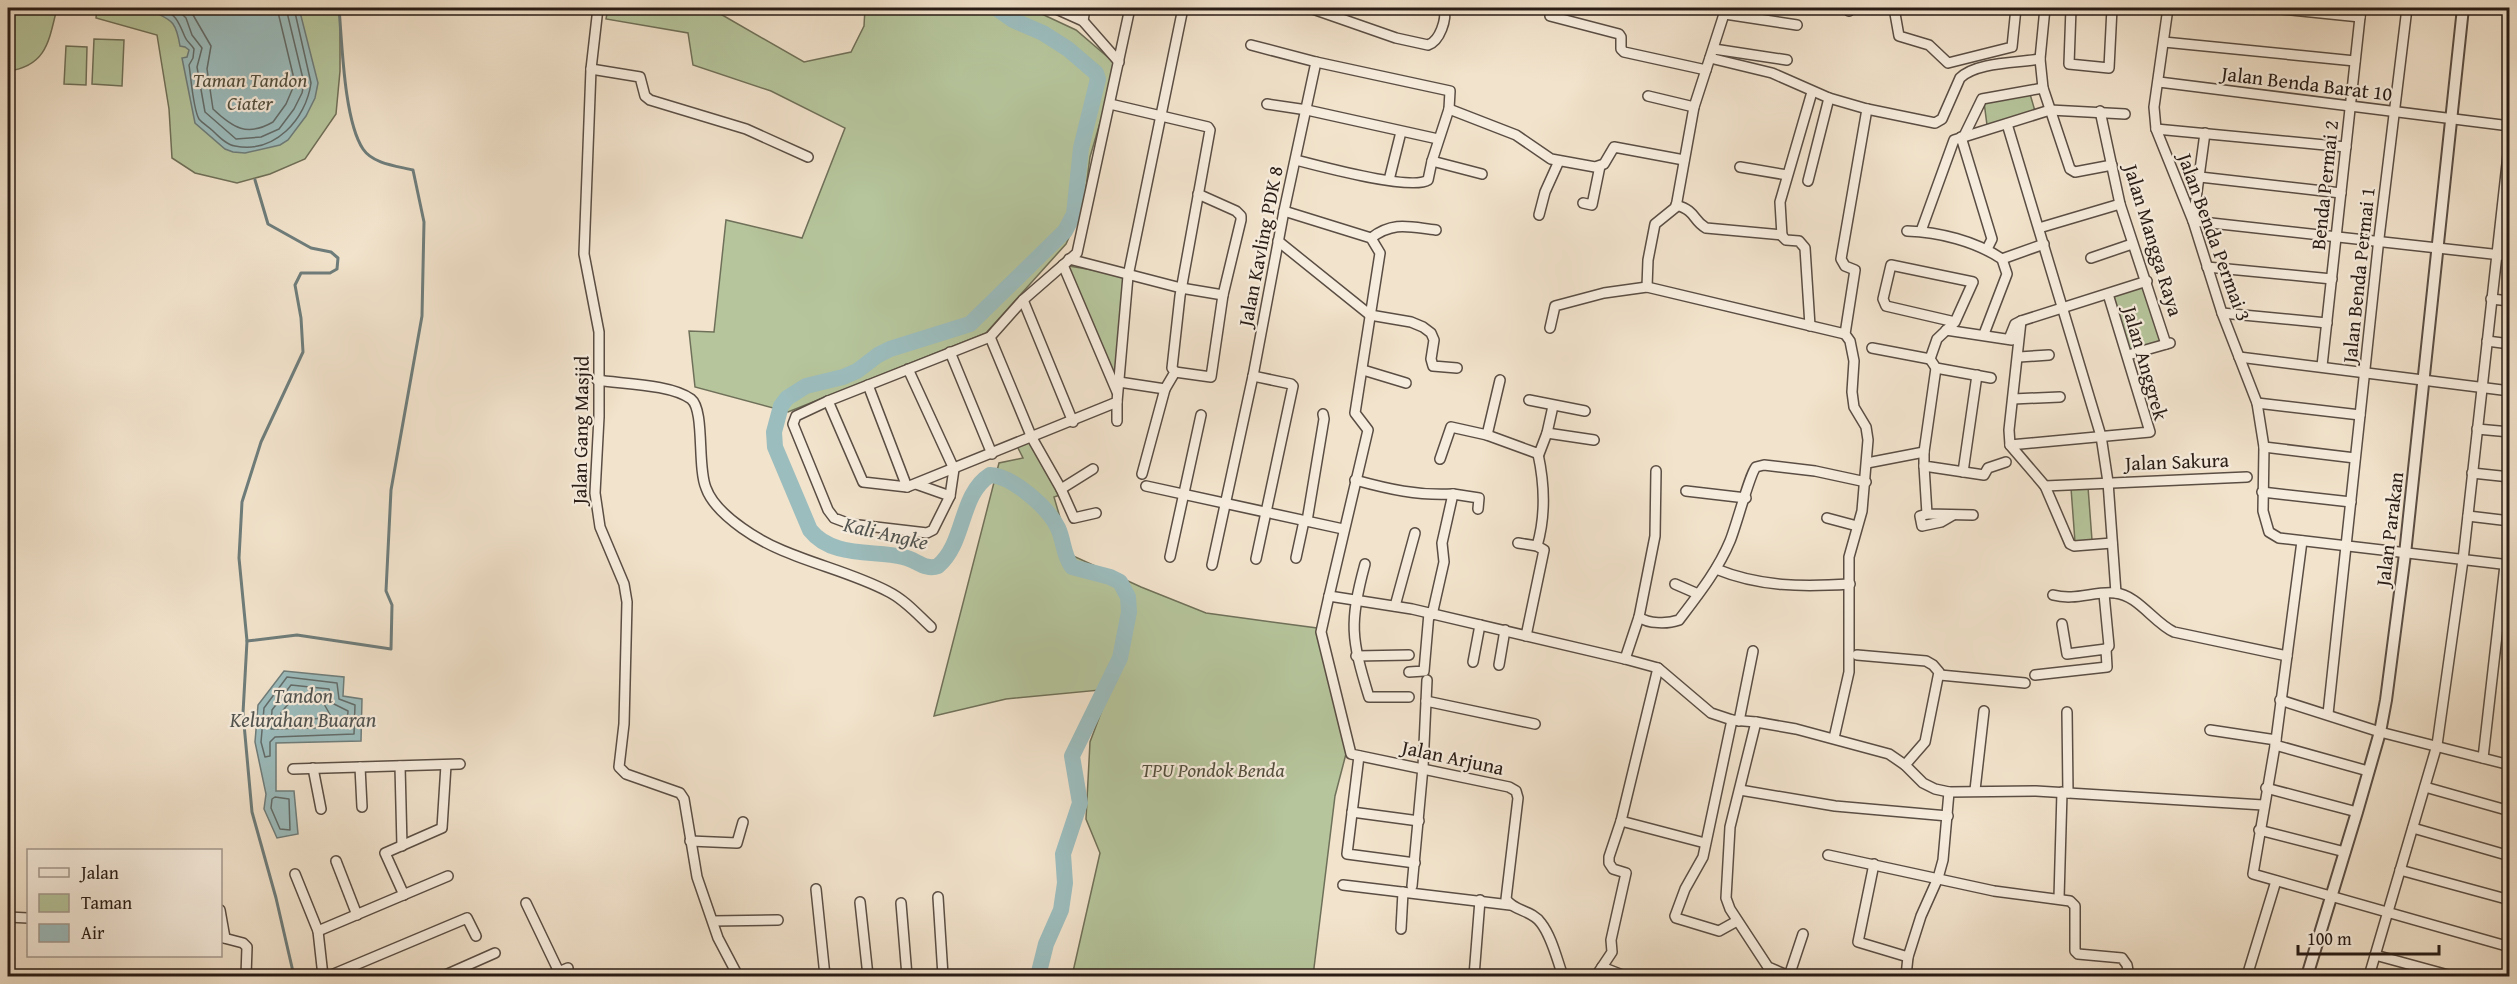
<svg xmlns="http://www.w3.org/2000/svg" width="2517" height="984" font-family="'Gentium Book Plus',serif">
  <rect width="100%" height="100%" fill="#f2e3cc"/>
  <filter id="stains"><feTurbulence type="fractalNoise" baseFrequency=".00333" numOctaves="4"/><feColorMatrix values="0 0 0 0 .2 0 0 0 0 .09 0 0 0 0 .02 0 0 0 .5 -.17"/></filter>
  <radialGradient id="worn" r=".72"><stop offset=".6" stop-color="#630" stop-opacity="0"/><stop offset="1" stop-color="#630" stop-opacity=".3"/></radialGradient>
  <g fill="#b6c59c" stroke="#6f7059" stroke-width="1.5">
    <path d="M8,8H57C49,40 47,66 8,71Z"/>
    <polygon points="97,8 340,8 340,71 336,114 305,159 270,174 237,183 195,173 172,158 169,109 157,35 96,18"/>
    <polygon points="608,8 717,8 717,12 804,62 851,52 864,26 865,8 1029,8 1076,30 1117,65 1090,157 1084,204 1066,244 986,333 788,412 695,387 689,331 714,332 726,220 802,238 845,128 771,91 693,65 688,33 606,19"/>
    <polygon points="94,39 124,40 122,86 92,84"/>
    <polygon points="66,46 87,47 86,85 64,84"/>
    <polygon points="2030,94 2035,111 1987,125 1984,102"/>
    <polygon points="1063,265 1128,276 1115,386"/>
    <polygon points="2145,286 2162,342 2130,351 2112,296"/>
    <polygon points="1034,440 1060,495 1054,497 1071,555 1141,587 1206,613 1317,628 1347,750 1335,796 1313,976 1072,976 1100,853 1086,819 1090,742 1110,689 1006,699 934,716 999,463 1023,458 1016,444"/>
    <polygon points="2088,487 2092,540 2075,542 2071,488"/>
  </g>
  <g fill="#9cbdbe" stroke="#6e7d7b" stroke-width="1.5">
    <path d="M147,8H299L318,83L315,98L306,116L288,140L280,145L245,153L233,152L225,149L195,123L182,58L187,57L189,50L185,47L180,46C175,16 169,21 147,8Z"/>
    <polygon points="284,671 344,677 343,696 362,699 361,741 276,743 276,791 294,791 298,834 277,838 264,809 266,794 255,742 258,705"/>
  </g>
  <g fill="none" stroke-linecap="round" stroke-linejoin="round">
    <g stroke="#626c6a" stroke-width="1.5">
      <path d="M160,8C176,13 179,23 185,37C187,42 191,44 194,49L193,58L189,65C191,77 193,109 199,119C202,123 209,127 213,131C219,137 227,145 235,146C275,154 306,119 311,83L294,8"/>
      <polyline points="176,8 186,18 192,35 202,48 197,67 205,112 236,139 261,137 279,129 294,109 302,93 304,83 286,8"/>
      <path d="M189,8L211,46L207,69L213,109C233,128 247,137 273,122L286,104L295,83L277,8"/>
      <polygon points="287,677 337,683 339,699 355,705 354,734 275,737 270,742 270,756 265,757 261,742 264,708"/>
      <polygon points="291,685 329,689 334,704 348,711 347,727 271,729 272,710"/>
      <polygon points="296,694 320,697 332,718 281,720 281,713"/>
      <polygon points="275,797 289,799 290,830 280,829 271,808 272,799"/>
    </g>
    <g stroke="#6e7d7b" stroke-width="3">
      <polyline points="255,180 268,224 311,248 331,252 338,258 337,269 330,273 301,273 295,285 301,318 303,352 261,442 242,502 239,558 247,641 243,713 252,812 276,898 294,976"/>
      <path d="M247,641L297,635L391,649L392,605L386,591L391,490L422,316L424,222L413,170C397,166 373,164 363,149C344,121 342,42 339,8"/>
    </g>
    <path stroke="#9cbdbe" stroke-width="16" d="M996,8L1013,20L1043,33L1068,49L1096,73L1098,79L1081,148L1074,214L1065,231L970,324L890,349L878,355L857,371L843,377L806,386L787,398L781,406L774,432L775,447L810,530C832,558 873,550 903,557C916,559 925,571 938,566C966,542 959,495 990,475C1012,476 1048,507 1058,528C1064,541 1063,555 1072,567L1110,577L1120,582L1128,597L1129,612L1120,658L1072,756L1080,803L1063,854L1065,883L1061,910L1046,944L1038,976"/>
    <g stroke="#5a4e44" stroke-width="12">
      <g id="minor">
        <polyline points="598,8 591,69 584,254 599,332 599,417 595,493 600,527 624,584 627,602 624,724 619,767 626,774 680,793 684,799 697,877 718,938 738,976"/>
        <polyline points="1054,8 1083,21 1119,62"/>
        <path d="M1310,8L1396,38L1428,45C1440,41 1447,19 1444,8"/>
        <polyline points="1894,8 1899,36 1929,45 1948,63 2012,47 2016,8"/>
        <polyline points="2045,8 2040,59 2043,88 2070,169 2075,172 2112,165"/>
        <polyline points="2071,8 2069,64 2109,68 2112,8"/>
        <polyline points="2168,8 2154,107 2156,129 2193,221 2222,313 2257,403 2264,447 2263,511 2269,532 2279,538 2510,565"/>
        <polyline points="2272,8 2360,17"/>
        <polyline points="1849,11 1849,8"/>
        <polyline points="1725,14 1797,25"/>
        <polyline points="1550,16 1619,34 1621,37 1621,49 1624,52 1706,70"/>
        <polyline points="1083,21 1085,8"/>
        <polyline points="2164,42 2355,61"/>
        <polyline points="1714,49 1787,60"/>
        <path d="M1710,58L1772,73L1829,98L1867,109L1935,123L1942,119L1960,78C1976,62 2017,63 2040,59"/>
        <polyline points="1316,62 1450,91 1449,109 1432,161 1482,174"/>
        <polyline points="591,69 640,77 645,96 650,100 746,129 808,157"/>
        <polyline points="2159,82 2510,126"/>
        <polyline points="1648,96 1694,107"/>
        <polyline points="1110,104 1208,127 1210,130 1180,296 1172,368 1175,372 1165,389 1142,474"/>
        <polyline points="1267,104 1307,110 1438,139"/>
        <polyline points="1449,109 1516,135 1551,159 1595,167 1604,164 1614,147 1684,160"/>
        <polyline points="2100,111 2120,204 2166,344"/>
        <polyline points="2007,124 2101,436 2108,482 2116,593"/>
        <polyline points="2156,129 2346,147"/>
        <polyline points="2205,133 2193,221 2510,256"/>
        <polyline points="1964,136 1982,99 2043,88"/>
        <polyline points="1961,137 1992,239 1987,249"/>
        <path d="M1296,160C1319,166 1412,191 1428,180L1432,161"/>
        <polyline points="1740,167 1787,175"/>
        <polyline points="2200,177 2341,193"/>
        <polyline points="1389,180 1401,132"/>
        <polyline points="1808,181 1829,98"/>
        <polyline points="1583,203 1592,205 1600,166"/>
        <path d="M1676,205C1697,211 1692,220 1706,228L1782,235"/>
        <polyline points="1284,211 1371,238 1380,253 1355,413 1368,430 1329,596"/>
        <polyline points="1539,215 1545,192 1559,161"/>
        <polyline points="2039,228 2120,204"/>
        <path d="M1907,231C1939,232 1975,241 2002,259L2007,274L1984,334"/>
        <polyline points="1921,231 1954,140 2050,110 2125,114"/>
        <path d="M1371,238C1394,221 1409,227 1436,230"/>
        <polyline points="1278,241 1370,315 1411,322 1423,327 1431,333 1434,340 1431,359 1433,366 1457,368"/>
        <polyline points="2091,258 2132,244"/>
        <polyline points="1069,259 1181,288 1223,295"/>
        <polyline points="2002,259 2044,244"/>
        <polyline points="1063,265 1117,392"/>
        <polyline points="2207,267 2332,279"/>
        <polyline points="1647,287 1648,260 1655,224 1676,207 1694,107 1726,8"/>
        <polyline points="2491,299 2510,301"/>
        <polyline points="1023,300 1073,422"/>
        <polyline points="2222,313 2327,323"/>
        <polyline points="2021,321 2009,430 2010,445 2045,486 2070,544 2074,546 2112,543"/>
        <polyline points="1955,322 1886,306 1883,299 1891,265 1973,282 1955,322 1937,339 1930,359 1936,368 1991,378"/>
        <polyline points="1810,326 1805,248 1799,241 1786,240 1782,236 1780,202 1812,92"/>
        <polyline points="1550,328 1555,306 1604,293 1647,287 1845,334"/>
        <polyline points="1946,330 2012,340"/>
        <polyline points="990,337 1032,438 1061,489 1074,518 1096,513"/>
        <polyline points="2009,339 2015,324 2021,321 2147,281"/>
        <polyline points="2487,341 2510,344"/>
        <polyline points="1872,348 1930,359"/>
        <polyline points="950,352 992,454"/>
        <polyline points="2128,355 2170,343"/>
        <polyline points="2019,357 2049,355"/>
        <polyline points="2239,357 2510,391"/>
        <polyline points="2322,366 2361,8"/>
        <polyline points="1936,368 1924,452 1924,466 1984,475 1988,468 2006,462"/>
        <polyline points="908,369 954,469 950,496 933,530 927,533 850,524 834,518 828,510 793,424 796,416 828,401 990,337 1023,300 1077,253 1130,8"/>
        <polyline points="1363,370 1406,383"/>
        <polyline points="1175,372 1211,377 1223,295 1241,220 1241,216 1236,211 1198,194"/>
        <polyline points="1253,376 1291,384 1293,386 1256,559"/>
        <path d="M597,380C622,384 671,384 691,399C705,410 697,467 706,488C712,505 728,518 742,528C786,560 842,567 889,592C905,600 918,615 931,627"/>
        <polyline points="1119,382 1165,389"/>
        <polyline points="868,385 907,487"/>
        <polyline points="2013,399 2060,397"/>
        <polyline points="1529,400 1585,411"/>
        <polyline points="828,401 863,482 907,487 1117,402 1128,276 1183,8"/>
        <polyline points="1117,402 1117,421"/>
        <polyline points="2257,403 2360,415"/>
        <polyline points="2477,429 2510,432"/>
        <polyline points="1547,433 1594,440"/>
        <polyline points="1487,435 1500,380"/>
        <polyline points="2010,445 2150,432 2108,294"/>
        <polyline points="2264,447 2355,458"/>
        <polyline points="1440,459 1451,427 1487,435 1539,454 1547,433 1553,406"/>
        <polyline points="1867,463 1924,452"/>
        <polyline points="1924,466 1927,514 1973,515"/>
        <path d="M1656,471L1655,536L1639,617C1648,624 1668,624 1679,620C1698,595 1718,570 1730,541C1736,527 1750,473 1756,467L1764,465L1815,471L1866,482"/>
        <polyline points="1963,472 1977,375"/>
        <polyline points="2472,473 2510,477"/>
        <path d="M1355,480C1388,489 1418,496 1453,494L1442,543L1444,562L1432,615"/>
        <polyline points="916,484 950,496"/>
        <polyline points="1146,486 1343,529"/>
        <polyline points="2045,486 2247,477"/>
        <polyline points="1061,489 1093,469"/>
        <polyline points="1686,491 1746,498"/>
        <polyline points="2262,492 2351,502"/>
        <polyline points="1453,494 1479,498 1478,509"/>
        <polyline points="1927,514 1920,516 1922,526 1941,522 1953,515"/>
        <polyline points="2468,516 2510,521"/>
        <polyline points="1827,518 1857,526"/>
        <polyline points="1307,521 1324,419 1323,414"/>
        <polyline points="2302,541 2276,740 2253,874 2510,947"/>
        <polyline points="1518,543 1537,546 1544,550 1526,636"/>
        <path d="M1537,546C1546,515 1545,486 1538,454"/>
        <polyline points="1170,557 1201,415"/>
        <polyline points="1296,558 1304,521"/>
        <path d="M1365,564C1349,623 1351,638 1369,697H1409"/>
        <polyline points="1212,565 1253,376 1284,211 1316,62 1251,45"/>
        <path d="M1716,569C1760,587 1803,587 1850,584"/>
        <polyline points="1675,584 1698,594"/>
        <polyline points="2104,594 2109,646 2106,649"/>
        <path d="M2053,595C2075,601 2094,591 2115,593C2138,595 2154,623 2174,632L2287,656"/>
        <polyline points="1395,606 1415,533"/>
        <polyline points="1857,655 1926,661 1933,665 1939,672 1925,742 1905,765"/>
        <polyline points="1356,656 1409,655"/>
        <polyline points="1625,659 1639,617"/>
        <polyline points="1473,662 1480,625"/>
        <polyline points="1499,665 1505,630"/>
        <polyline points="1409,672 1424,671 1429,613"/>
        <polyline points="1940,675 2025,683"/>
        <polyline points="2035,675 2107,667 2106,649 2067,654 2062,624"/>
        <polyline points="2280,700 2380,732 2510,765"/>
        <polyline points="1426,701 1535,724"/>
        <polyline points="2067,712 2068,793"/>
        <polyline points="2328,714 2379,238 2407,8"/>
        <polyline points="1732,720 1703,857 1685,889 1675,916 1676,918 1719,931 1737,921"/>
        <polyline points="1739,721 1753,651"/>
        <polyline points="1756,722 1730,827 1726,898 1730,909 1768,967 1789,976"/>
        <polyline points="2210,730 2276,740"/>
        <polyline points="1834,738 1849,672 1849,557 1862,511 1868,440 1866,427 1854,407 1852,392 1854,361 1850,341 1845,334 1855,270 1845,266 1841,259 1867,109"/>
        <polyline points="2275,745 2368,771"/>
        <polyline points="1359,756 1347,854 1415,863"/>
        <polyline points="2483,758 2505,565"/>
        <polyline points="400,766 402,846"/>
        <polyline points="360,767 362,807"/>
        <polyline points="313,768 321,809"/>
        <polyline points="293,769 460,764"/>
        <polyline points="2425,787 2510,811"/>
        <polyline points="2266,788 2357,812"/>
        <polyline points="1740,790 1835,806 1948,816"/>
        <polyline points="1975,790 1984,711"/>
        <polyline points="1352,812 1419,821"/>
        <polyline points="1621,821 1705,843"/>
        <polyline points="2413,828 2510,856"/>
        <polyline points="2259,830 2345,852"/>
        <polyline points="690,841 737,843 743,822"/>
        <polyline points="1828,855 1994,891 2070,901 2075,906 2075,951 2078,954 2122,958 2127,965 2129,976"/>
        <polyline points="336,861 357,915"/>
        <polyline points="1874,864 1858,942 1908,957"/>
        <polyline points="2400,870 2510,900"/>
        <polyline points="295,874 318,931 323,976"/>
        <polyline points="1343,885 1510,905"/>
        <polyline points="1412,886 1423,767 1427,680"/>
        <polyline points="816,889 825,976"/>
        <polyline points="404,895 385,853 442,828 446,765"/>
        <polyline points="938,897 943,976"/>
        <polyline points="2059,898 2062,792"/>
        <polyline points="860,902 868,976"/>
        <polyline points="526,903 559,972"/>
        <polyline points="901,903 907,976"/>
        <polyline points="220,910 225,938"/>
        <polyline points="8,917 28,918"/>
        <polyline points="713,921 778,920"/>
        <polyline points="1401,929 1403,892"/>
        <polyline points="318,931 448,876"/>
        <polyline points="220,937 243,943 247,947 246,976"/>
        <polyline points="2375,955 2452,976"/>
        <polyline points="1602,967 1625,976"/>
        <polyline points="329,976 467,918 476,936"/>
        <polyline points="443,976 495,953"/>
        <polyline points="549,976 568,968"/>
        <polyline points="1474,976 1480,900"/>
        <path d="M1563,976C1557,960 1552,937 1541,923C1532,910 1513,911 1506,899L1518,798L1516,791L1509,787L1351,754L1321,632L1329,596L1412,609L1625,659L1658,668L1711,713L1732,720L1756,722L1796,729L1889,754L1905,765L1923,783L1935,789L1949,792L2036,791L2263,805"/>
        <polyline points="1596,976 1612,952 1611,940 1626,873 1613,869 1609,863 1609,857 1621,821 1658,668"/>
        <polyline points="1789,976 1803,934"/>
        <polyline points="1906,976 1908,957 1921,916 1938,878 1943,860 1949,792"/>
        <polyline points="2247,976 2276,881"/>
        <polyline points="2369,976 2437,745 2463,560 2510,137"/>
      </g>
    </g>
    <g stroke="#5a4e44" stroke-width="14">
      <polyline id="tertiary" points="2307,976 2357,812 2380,732 2386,700 2405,554 2463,8"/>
    </g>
    <use href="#minor" stroke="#f7edde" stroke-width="9"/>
    <use href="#tertiary" stroke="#f7edde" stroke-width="10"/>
  </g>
  <g text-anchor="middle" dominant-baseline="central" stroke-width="4.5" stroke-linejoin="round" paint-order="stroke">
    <g font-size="20" font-style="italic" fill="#534f3e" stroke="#f7edde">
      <text x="250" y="79">Taman Tandon<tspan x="250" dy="23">Ciater</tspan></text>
      <text x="1213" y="769">TPU Pondok Benda</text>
    </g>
    <g font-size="20" fill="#281c16" stroke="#f7edde">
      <text transform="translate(2307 83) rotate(7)">Jalan Benda Barat 10</text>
      <text transform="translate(2324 185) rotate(-84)">Benda Permai 2</text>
      <text transform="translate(2215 237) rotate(70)">Jalan Benda Permai 3</text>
      <text transform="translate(2154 240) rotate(73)">Jalan Mangga Raya</text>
      <text transform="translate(1260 246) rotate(-79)">Jalan Kavling PDK 8</text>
      <text transform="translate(2358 275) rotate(-84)">Jalan Benda Permai 1</text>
      <text transform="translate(2146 363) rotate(74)">Jalan Anggrek</text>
      <text transform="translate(580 430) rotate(-89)">Jalan Gang Masjid</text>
      <text transform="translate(2177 461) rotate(-2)">Jalan Sakura</text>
      <text transform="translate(2389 529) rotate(-83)">Jalan Parakan</text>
      <text transform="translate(1453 757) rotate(12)">Jalan Arjuna</text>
    </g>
    <g font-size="21" font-style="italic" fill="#515451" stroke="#f7edde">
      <text transform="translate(886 533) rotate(13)">Kali Angke</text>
      <text x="303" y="695">Tandon<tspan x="303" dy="24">Kelurahan Buaran</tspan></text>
    </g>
  </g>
  <rect width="2517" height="984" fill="none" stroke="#f2e3cc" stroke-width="30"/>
  <rect x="9" y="9" width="2499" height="966" fill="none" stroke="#281c16" stroke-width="3"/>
  <rect x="15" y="15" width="2487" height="954" fill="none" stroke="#281c16" stroke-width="1.5"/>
  <rect x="27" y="849" width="195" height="108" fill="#f7edde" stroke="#a4998e" stroke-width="1.5"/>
  <rect x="39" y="868" width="30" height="9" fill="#f7edde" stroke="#a4998e" stroke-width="1.5"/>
  <text x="81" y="879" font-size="18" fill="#281c16">Jalan</text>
  <rect x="39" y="894" width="30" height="18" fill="#b6c59c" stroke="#a4998e" stroke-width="1.5"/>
  <text x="81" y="909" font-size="18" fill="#281c16">Taman</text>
  <rect x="39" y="924" width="30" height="18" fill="#9cbdbe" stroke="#a4998e" stroke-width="1.5"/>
  <text x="81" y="939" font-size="18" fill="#281c16">Air</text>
  <path d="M2298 945v9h141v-9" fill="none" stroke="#281c16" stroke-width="3"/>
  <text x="2307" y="945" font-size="18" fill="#281c16" stroke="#f7edde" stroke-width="4.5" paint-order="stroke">100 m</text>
  <rect width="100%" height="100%" filter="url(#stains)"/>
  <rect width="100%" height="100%" fill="url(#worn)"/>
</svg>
